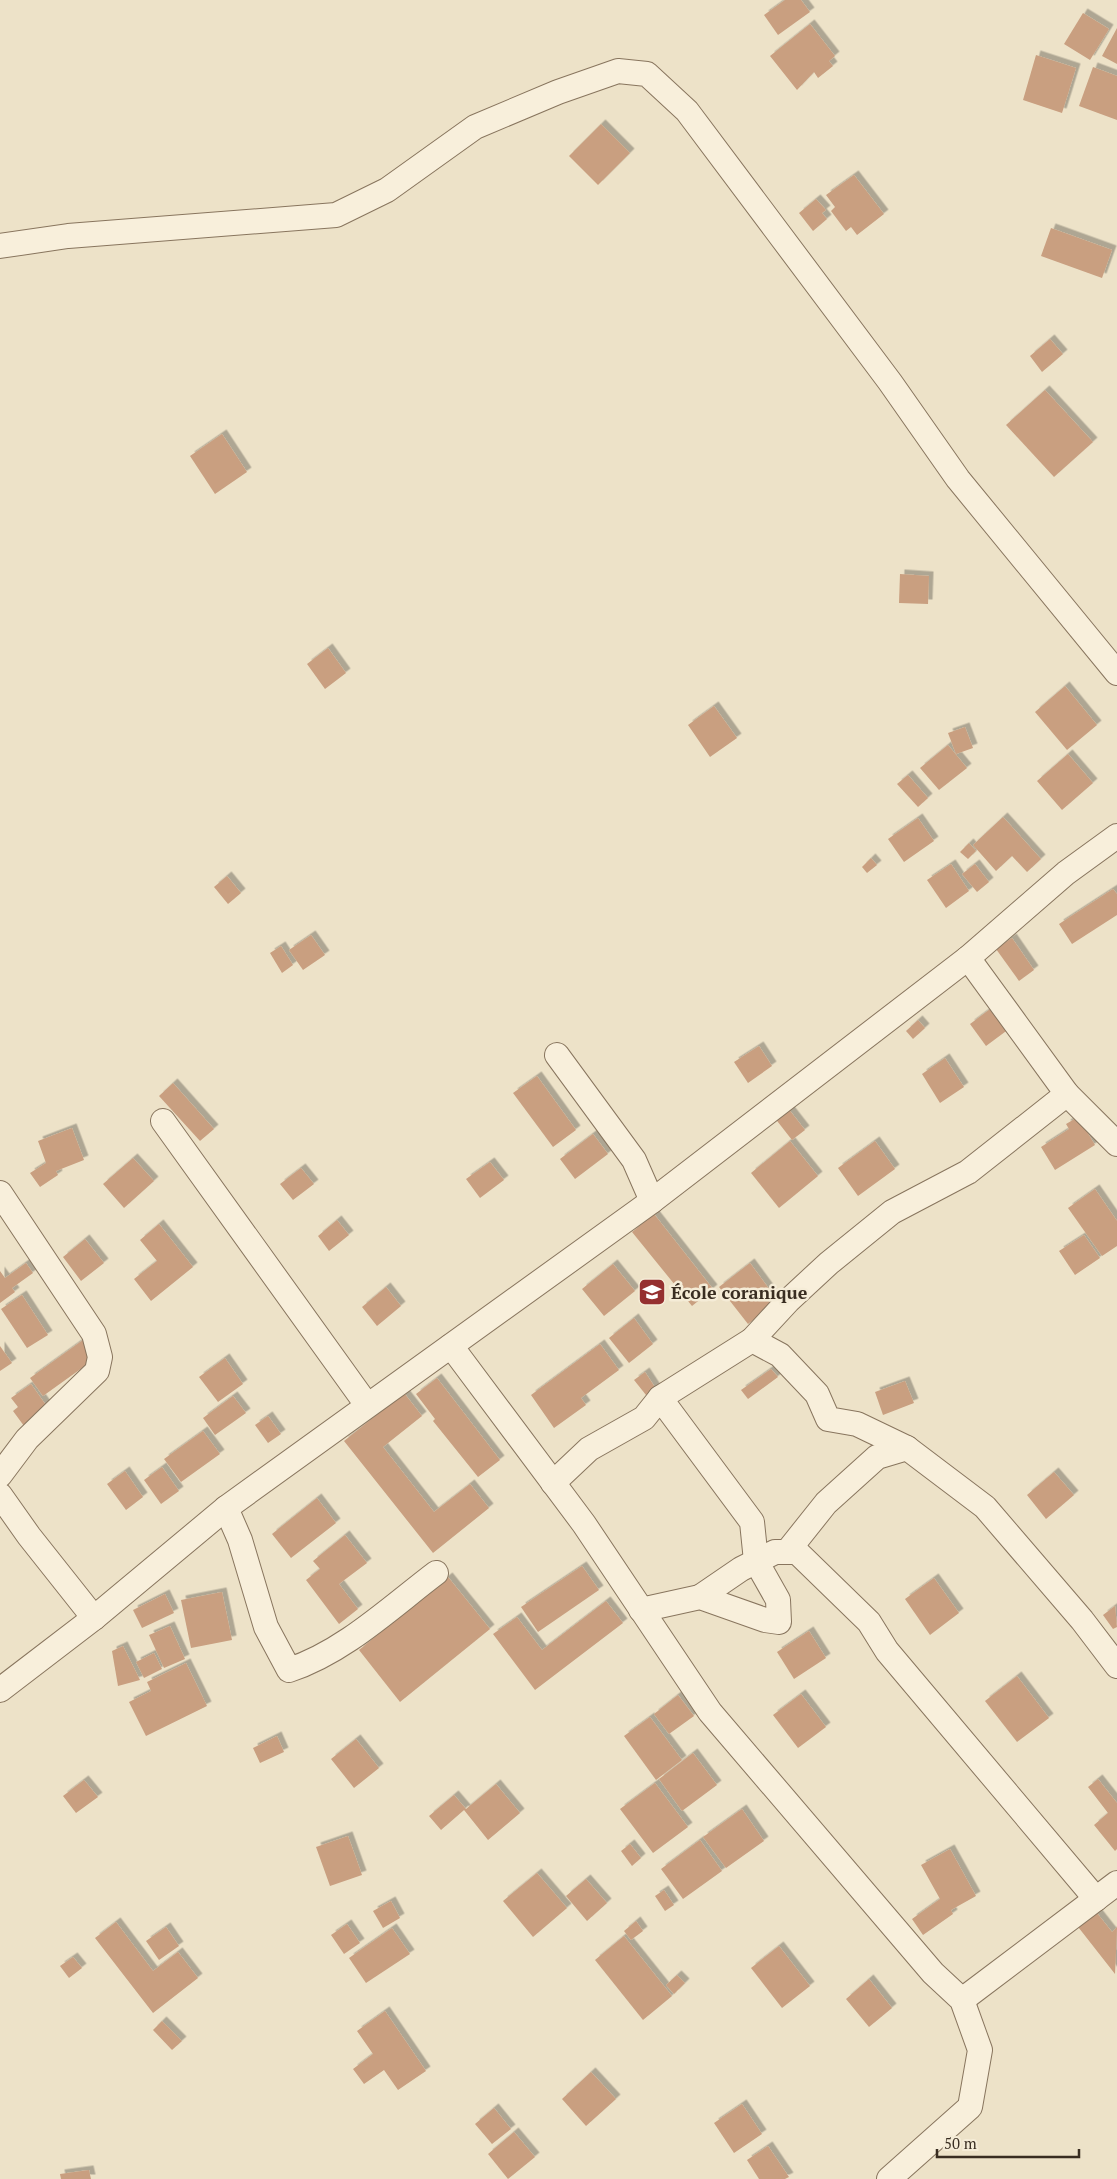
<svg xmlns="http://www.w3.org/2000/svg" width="1117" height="2179" font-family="'PT Serif',serif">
  <defs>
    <filter id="shadow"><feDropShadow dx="4.5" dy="-4.5" stdDeviation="0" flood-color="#0004"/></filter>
  </defs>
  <rect width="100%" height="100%" fill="#ede2c8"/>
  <g fill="#c99f80" filter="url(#shadow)">
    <polygon points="785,0 801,0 810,12 778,35 764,15"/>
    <polygon points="1083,13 1109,29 1090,60 1064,44"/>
    <polygon points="810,24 835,56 829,61 833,66 818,78 814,72 797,90 770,56"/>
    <polygon points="1117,28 1117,64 1102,56"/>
    <polygon points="1036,55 1076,68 1062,113 1023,100"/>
    <polygon points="1093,67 1117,76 1117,120 1079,106"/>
    <polygon points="601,124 630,153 598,185 569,156"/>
    <polygon points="854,175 884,214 857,235 851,227 846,231 831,211 835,207 826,195"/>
    <polygon points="816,199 826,210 822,213 827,219 813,231 799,213"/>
    <polygon points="1051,228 1112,250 1102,278 1041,256"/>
    <polygon points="1050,339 1063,354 1042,372 1030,356"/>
    <polygon points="1045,390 1093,442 1054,477 1006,425"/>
    <polygon points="222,434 247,472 215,494 190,456"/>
    <polygon points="900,574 929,576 928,604 899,603"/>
    <polygon points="328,648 346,673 325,689 307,664"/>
    <polygon points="1065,686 1097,725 1067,750 1035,712"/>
    <polygon points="714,706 737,738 710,757 688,725"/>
    <polygon points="965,727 973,748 956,754 948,733"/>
    <polygon points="948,745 967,768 939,790 920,768"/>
    <polygon points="1068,754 1093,783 1062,810 1037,781"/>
    <polygon points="908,775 928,798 918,807 897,784"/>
    <polygon points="1003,817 1041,859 1027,872 1012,856 996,871 973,845"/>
    <polygon points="918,818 934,841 904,862 888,839"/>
    <polygon points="969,843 976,851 968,859 960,852"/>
    <polygon points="871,858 877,865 867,873 862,867"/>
    <polygon points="951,864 969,891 946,908 927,880"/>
    <polygon points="975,864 989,882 977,892 962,874"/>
    <polygon points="227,876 241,893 228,904 214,887"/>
    <polygon points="1113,889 1117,894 1117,915 1072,944 1059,924"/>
    <polygon points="311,935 325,955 303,970 289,950"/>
    <polygon points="1012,938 1034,970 1019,981 996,949"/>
    <polygon points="281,946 293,965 282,973 270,953"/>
    <polygon points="1005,998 1021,1020 986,1046 970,1024"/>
    <polygon points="918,1020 925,1028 913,1039 906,1031"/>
    <polygon points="759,1046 772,1066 748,1083 734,1062"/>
    <polygon points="945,1058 964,1087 940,1103 922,1074"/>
    <polygon points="537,1076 576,1130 553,1147 513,1093"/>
    <polygon points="173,1083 214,1129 200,1141 159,1096"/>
    <polygon points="787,1107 805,1130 792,1140 774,1117"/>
    <polygon points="1078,1117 1095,1145 1055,1170 1041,1147 1069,1129 1066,1124"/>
    <polygon points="72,1128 84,1160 56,1171 58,1175 40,1187 30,1173 46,1163 38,1141"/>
    <polygon points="593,1134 608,1154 575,1179 560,1159"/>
    <polygon points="790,1141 818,1176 779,1208 751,1173"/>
    <polygon points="875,1141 895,1169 858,1196 838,1168"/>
    <polygon points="133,1158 154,1181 124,1208 103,1184"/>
    <polygon points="490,1162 504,1180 480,1198 466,1179"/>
    <polygon points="301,1168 314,1184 293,1200 280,1184"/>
    <polygon points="1095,1189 1117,1221 1117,1246 1102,1256 1068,1208"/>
    <polygon points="654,1214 713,1289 692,1306 632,1232"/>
    <polygon points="337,1220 349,1235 329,1251 318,1236"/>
    <polygon points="159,1224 193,1267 151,1301 134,1279 157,1261 140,1240"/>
    <polygon points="1084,1235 1100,1258 1075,1275 1059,1251"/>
    <polygon points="85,1239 104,1263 81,1281 63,1257"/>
    <polygon points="26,1263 33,1273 12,1288 15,1292 0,1303 0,1271 5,1278"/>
    <polygon points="750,1263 778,1301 748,1324 719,1287"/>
    <polygon points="613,1264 635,1291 604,1316 582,1289"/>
    <polygon points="386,1287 401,1306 377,1326 362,1307"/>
    <polygon points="22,1295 48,1335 27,1348 1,1309"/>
    <polygon points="634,1318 653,1344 629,1363 609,1338"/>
    <polygon points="83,1340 96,1358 43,1396 30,1378"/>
    <polygon points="600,1344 619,1370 581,1398 586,1405 554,1428 531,1395"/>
    <polygon points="0,1346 12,1363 0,1371"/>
    <polygon points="225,1358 243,1384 218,1402 199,1377"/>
    <polygon points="771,1369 778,1377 748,1399 741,1390"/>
    <polygon points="645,1372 656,1389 646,1395 634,1380"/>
    <polygon points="437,1378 500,1460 478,1477 433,1421 435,1419 416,1394"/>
    <polygon points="905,1381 914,1403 883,1415 875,1392"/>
    <polygon points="31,1384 48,1408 24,1426 13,1411 18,1407 11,1398"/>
    <polygon points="404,1393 422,1416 383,1447 434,1512 470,1484 489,1508 433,1553 344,1441"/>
    <polygon points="233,1396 246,1413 215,1435 203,1418"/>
    <polygon points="268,1416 281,1434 268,1443 255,1425"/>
    <polygon points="203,1431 220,1454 181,1482 164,1459"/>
    <polygon points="162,1467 179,1491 161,1504 144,1480"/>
    <polygon points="125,1471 143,1497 126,1510 107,1484"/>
    <polygon points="1054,1472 1074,1495 1046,1519 1027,1495"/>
    <polygon points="317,1498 336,1523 291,1558 272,1534"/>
    <polygon points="345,1535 367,1563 339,1584 358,1609 339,1624 306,1580 320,1569 313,1561"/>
    <polygon points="582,1566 599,1590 538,1632 521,1607"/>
    <polygon points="448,1577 490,1629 400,1702 359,1650"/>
    <polygon points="934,1578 959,1613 930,1635 905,1599"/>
    <polygon points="222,1592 232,1640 191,1648 181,1600"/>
    <polygon points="165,1594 174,1613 142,1628 133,1610"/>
    <polygon points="606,1601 623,1623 535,1690 493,1634 517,1617 542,1650"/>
    <polygon points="1115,1606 1117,1627 1113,1629 1103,1615"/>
    <polygon points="170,1626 185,1659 164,1668 149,1635"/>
    <polygon points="809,1631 826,1658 794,1679 777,1652"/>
    <polygon points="123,1646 140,1680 118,1686 112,1651"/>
    <polygon points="154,1653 162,1669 144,1678 136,1662"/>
    <polygon points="186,1663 207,1706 146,1736 129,1702 151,1691 147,1682"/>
    <polygon points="1017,1676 1049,1718 1017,1742 985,1701"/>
    <polygon points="801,1694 826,1727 798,1748 773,1715"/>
    <polygon points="678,1695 694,1716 669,1734 654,1714"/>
    <polygon points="650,1717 682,1760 656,1780 624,1736"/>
    <polygon points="277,1736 284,1752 260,1763 253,1748"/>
    <polygon points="356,1739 379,1768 354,1788 331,1759"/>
    <polygon points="693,1753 717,1785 682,1811 659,1779"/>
    <polygon points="1098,1779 1117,1803 1117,1849 1115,1851 1094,1825 1108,1813 1088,1787"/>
    <polygon points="84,1780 98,1797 76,1813 63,1796"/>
    <polygon points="655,1783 688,1827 653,1853 620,1809"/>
    <polygon points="496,1784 520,1813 488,1840 464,1810 441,1830 429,1816 454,1795 466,1809"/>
    <polygon points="742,1809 764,1841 726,1868 703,1837"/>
    <polygon points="348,1836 362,1875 330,1886 316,1847"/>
    <polygon points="700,1840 722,1871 683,1899 661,1869"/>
    <polygon points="630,1844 641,1858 632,1866 621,1851"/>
    <polygon points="950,1849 976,1896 951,1910 953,1914 923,1935 912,1919 940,1899 921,1865"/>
    <polygon points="537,1873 567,1908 533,1937 503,1901"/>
    <polygon points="586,1879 607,1903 587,1921 566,1896"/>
    <polygon points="664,1890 674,1905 665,1911 655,1896"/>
    <polygon points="391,1901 400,1918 383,1928 373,1911"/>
    <polygon points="1093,1908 1112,1932 1117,1927 1115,1974 1075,1923"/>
    <polygon points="636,1921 643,1931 631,1940 624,1931"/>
    <polygon points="116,1922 153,1971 178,1952 198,1978 153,2013 95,1938"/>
    <polygon points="347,1924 360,1943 344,1954 331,1935"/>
    <polygon points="166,1927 179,1946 159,1960 146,1941"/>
    <polygon points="392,1928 410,1954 366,1983 349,1958"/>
    <polygon points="624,1936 672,1996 643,2020 595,1960"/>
    <polygon points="779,1946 810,1986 782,2008 751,1968"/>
    <polygon points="73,1957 82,1968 69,1978 60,1966"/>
    <polygon points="677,1975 685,1983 674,1994 666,1985"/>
    <polygon points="869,1979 892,2008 869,2027 846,1999"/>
    <polygon points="385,2011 426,2071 398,2090 384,2070 364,2084 353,2069 373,2054 357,2031"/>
    <polygon points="162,2021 182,2041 172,2050 153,2030"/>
    <polygon points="591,2072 616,2099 586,2126 562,2099"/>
    <polygon points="742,2104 762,2134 734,2153 714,2123"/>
    <polygon points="494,2108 511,2129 492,2144 475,2124"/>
    <polygon points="514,2132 535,2157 508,2179 488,2154"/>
    <polygon points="768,2146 789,2177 785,2179 759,2179 747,2160"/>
    <polygon points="89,2170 91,2179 61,2179 60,2174"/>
  </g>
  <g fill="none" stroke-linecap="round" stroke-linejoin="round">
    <g stroke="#88755e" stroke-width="26">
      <g id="minor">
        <polyline points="0,246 68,236 336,215 387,190 475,127 558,92 618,71 647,74 687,111 890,382 958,479 1117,673"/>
        <polyline points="557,1055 634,1160 652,1201"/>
        <polyline points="1067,1094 1117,1144"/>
        <polyline points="163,1121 367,1405"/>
        <polyline points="0,1193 94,1334 100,1357 97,1371 27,1439 0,1475"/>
        <polyline points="752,1340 780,1355 817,1394 828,1419 857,1424 907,1448"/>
        <polyline points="451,1346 584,1524 710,1712 933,1973 962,2000 980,2050 970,2107 889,2179"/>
        <polyline points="660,1398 752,1340 788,1301 829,1263 892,1212 968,1172 1067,1094 968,958"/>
        <polyline points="553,1483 589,1449 644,1418 660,1398 752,1522 756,1561 778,1600 779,1622 765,1620 700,1597 641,1610"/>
        <polyline points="0,1495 29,1536 94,1618"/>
        <path d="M226,1508L240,1540L266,1627L289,1670C344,1652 391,1607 436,1573"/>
        <polyline points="787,1552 826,1503 877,1457 907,1448 985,1507 1082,1620 1117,1666"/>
        <polyline points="700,1597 741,1569 775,1552 797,1552 869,1622 887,1651 1096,1899"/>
        <polyline points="0,1690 94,1618 226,1508 652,1201 968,958 1066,873 1117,836"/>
        <polyline points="962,2000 1117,1883"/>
      </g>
    </g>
    <use href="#minor" stroke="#f8efdb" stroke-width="24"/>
  </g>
  <defs>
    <g id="school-square" transform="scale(1.4375)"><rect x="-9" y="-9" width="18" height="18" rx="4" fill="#953030" stroke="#f5ecd7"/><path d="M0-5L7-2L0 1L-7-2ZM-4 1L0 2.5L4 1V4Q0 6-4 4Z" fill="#fff"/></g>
  </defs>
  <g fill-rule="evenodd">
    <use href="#school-square" x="652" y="1292"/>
  </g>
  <g text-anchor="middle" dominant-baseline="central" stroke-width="5" stroke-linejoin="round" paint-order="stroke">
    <g font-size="18" font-weight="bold" fill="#392d21" stroke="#f5ecd7" text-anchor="start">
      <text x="671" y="1292">École coranique</text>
    </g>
  </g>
  <path d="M937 2149v8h142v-8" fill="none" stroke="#392d21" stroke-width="2.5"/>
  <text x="944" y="2149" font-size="15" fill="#392d21" stroke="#f5ecd7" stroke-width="4" paint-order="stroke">50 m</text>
</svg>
